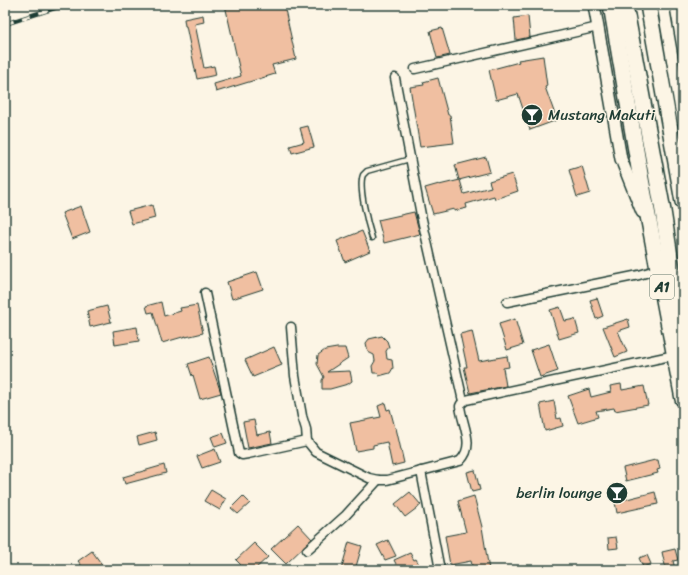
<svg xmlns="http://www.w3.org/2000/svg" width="688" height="575" font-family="Sriracha,sans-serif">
  <rect width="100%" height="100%" fill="#fcf5e5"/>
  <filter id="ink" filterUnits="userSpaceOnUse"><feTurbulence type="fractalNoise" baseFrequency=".025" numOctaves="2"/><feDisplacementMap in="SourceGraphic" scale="8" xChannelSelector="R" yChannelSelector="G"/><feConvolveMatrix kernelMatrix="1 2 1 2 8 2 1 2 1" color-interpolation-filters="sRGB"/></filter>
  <g filter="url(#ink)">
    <g fill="#f0bfa1" stroke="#1f3d34">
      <polygon points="225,5 284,5 296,59 272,65 275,74 216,92 214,84 241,76"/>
      <polygon points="203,15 204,22 195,24 204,68 214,66 216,75 197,79 186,26 185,26 184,19"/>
      <polygon points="528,16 530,37 516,40 514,18"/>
      <polygon points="442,28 450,55 437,58 430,31"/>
      <polygon points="543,56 547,86 545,87 557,120 530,130 518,94 496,100 489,70 519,62 518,60"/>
      <polygon points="438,78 448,115 450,115 454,143 420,147 410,87 424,85 423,82"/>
      <polygon points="308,126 314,147 292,153 290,146 304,142 300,128"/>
      <polygon points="486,157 490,172 459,180 455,165"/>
      <polygon points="582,166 590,193 577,197 569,170"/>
      <polygon points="512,174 518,191 495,199 494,196 466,204 467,208 454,211 454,209 433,214 425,188 439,184 439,185 460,180 464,194 491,187 489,181"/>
      <polygon points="152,205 155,218 132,224 128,211"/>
      <polygon points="81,206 90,232 72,239 62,213"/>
      <polygon points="414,212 420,234 384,243 378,220"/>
      <polygon points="362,231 370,251 345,262 337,241"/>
      <polygon points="257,272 263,289 232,299 227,282"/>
      <polygon points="597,298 603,316 596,319 590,300"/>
      <polygon points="161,302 164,316 181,311 180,308 197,305 203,333 186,337 186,336 162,343 153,312 148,313 146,306"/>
      <polygon points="107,306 111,322 90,327 87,311"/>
      <polygon points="560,307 565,321 575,319 579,333 559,339 550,310"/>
      <polygon points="515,319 523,345 507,350 499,324"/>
      <polygon points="628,319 630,327 618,331 627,352 615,357 603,327"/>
      <polygon points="137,327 139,341 115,345 113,331"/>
      <polygon points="472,331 479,361 507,356 509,367 503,368 506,386 470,393 464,367 467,367 460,334"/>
      <polygon points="382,336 387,341 389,347 386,351 387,359 392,360 393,368 390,373 379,376 378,373 373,373 372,366 375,361 374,355 368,352 366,343 369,339"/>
      <polygon points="549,344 558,371 540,377 531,350"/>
      <polygon points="274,347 282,365 253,377 245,360"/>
      <polygon points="337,348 345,348 348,358 327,372 350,371 352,381 348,384 330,389 322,389 322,380 324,377 317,364 318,355 325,350"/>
      <polygon points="209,357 221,393 200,399 193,375 192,376 188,364"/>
      <polygon points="621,384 622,390 644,386 648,405 615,411 614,408 596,411 598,417 578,423 568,396 589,389 591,397 611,392 610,386"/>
      <polygon points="554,401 557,419 561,418 563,426 545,431 540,404"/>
      <polygon points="385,403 387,410 390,409 395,428 396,428 404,463 392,466 387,442 373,445 373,448 356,451 350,423 381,417 378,406"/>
      <polygon points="254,420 257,435 270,432 272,443 248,448 243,422"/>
      <polygon points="155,432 157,440 139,445 137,437"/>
      <polygon points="223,433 227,443 215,447 211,437"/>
      <polygon points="215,449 220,462 202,468 197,456"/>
      <polygon points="655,460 658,460 660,469 657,470 658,473 626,481 623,468"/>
      <polygon points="164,465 166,473 125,484 123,477"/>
      <polygon points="475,470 480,490 472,492 467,472"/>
      <polygon points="211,490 226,499 220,510 204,501"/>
      <polygon points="410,492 421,505 405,517 395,504"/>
      <polygon points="655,492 658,504 617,513 615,502"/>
      <polygon points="243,496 250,503 238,514 231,508"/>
      <polygon points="474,496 482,527 489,570 473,570 471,561 450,565 445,536 466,532 458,501"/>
      <polygon points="298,524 312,539 286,564 271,549"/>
      <polygon points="616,537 618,548 609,549 608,538"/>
      <polygon points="388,540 396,556 385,560 377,545"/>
      <polygon points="349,542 362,546 355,570 341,570"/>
      <polygon points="254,543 268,557 254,570 246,570 236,560"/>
      <polygon points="675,549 678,560 673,561 675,569 666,570 662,552"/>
      <polygon points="92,551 106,570 85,570 78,561"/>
      <polygon points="410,553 414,560 416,559 421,568 416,570 399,570 394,560"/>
      <polygon points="647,555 651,564 643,567 639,558"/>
    </g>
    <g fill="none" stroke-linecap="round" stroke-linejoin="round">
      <g stroke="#1f3d34" stroke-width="7">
        <path id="lane" d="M372,238C368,225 358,187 363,175C364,174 366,172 367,171L410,159"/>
      </g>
      <g stroke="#1f3d34" stroke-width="11">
        <g id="street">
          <polyline points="415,69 598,27"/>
          <polyline points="395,78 421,215 463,401"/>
          <polyline points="205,293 239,453 242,455 248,454 307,441"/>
          <polyline points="507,302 639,275 659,269"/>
          <path d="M291,327L295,376L302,416L306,429L307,441L316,452L369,478L378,480H387L460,461C476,446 462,425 460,406L461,404L466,400L675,355"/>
          <polyline points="421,471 440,570"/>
          <polyline points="307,550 346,515 378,480"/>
        </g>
      </g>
      <g stroke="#1f3d34" stroke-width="14">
        <g id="secondary">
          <polyline points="594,5 621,159 642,212"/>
          <polyline points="663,5 683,121"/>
        </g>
      </g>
      <g stroke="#1f3d34" stroke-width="18">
        <g id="highway">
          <polyline points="611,5 640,174 683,399"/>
          <polyline points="625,5 663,211 683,341"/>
          <polyline points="648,5 683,202"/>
        </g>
      </g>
      <use href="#lane" stroke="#fcf5e5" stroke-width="4"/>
      <use href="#street" stroke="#fcf5e5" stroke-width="8"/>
      <use href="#secondary" stroke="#fcf5e5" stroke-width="11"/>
      <use href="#highway" stroke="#fcf5e5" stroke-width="15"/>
      <g stroke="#1f3d34" stroke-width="4.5">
        <polyline id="rail" points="5,24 64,5"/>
      </g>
      <use href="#rail" stroke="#fcf5e5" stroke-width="3" stroke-dasharray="9" stroke-linecap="butt"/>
    </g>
  </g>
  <defs>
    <g id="bar-disc" transform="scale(1.15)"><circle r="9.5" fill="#1f3d34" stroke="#fcf5e5"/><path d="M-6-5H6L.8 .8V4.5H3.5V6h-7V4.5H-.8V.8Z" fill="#fff"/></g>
  </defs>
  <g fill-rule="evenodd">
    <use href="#bar-disc" x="532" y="115"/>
    <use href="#bar-disc" x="617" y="493"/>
  </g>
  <g text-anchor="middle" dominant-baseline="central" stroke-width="3" stroke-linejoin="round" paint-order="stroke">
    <rect fill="#fcf5e5" stroke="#617469" stroke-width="1" x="650" y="275" width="24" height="24" rx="3"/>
    <g font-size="14" font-weight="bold" fill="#1f3d34">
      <text x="662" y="287">A1</text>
    </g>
    <g font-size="15" fill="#1f3d34" stroke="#fcf5e5" text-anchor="start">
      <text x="548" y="115">Mustang Makuti</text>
      <text x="602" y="493" text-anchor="end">berlin lounge</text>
    </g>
  </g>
  <rect width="688" height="575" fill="none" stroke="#fcf5e5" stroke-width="20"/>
  <rect x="10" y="10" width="668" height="555" fill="none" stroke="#1f3d34" stroke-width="1.5" filter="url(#ink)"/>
</svg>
